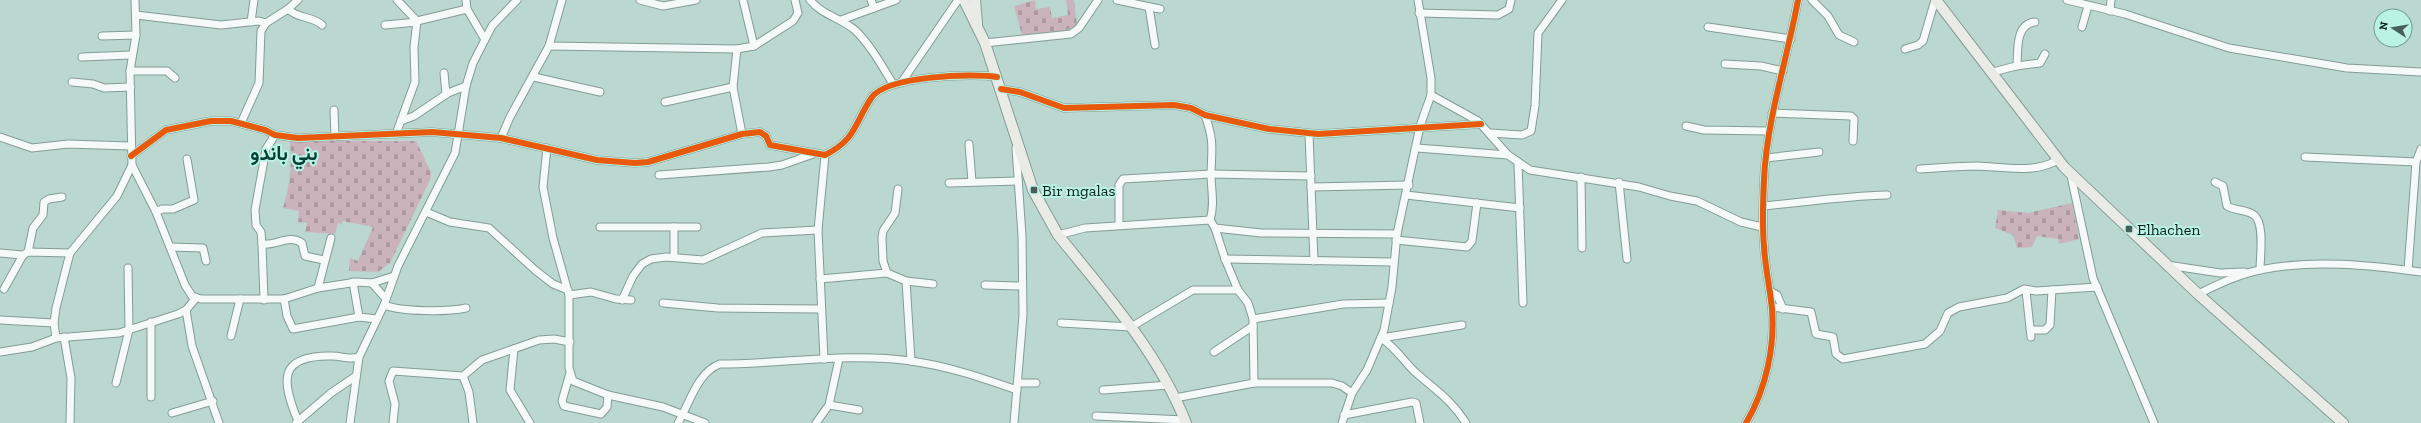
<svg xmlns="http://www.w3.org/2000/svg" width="2421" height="423" font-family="'Zilla Slab',Vazirmatn,serif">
  <defs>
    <pattern id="cemetery-stones" width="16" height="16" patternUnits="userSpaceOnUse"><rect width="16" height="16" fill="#cbb3bc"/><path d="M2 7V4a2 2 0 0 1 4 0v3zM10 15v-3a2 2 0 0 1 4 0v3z" fill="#ad9aa1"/></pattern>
  </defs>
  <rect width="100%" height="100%" fill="#bad8d0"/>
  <g fill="url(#cemetery-stones)">
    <polygon points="1035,0 1036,9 1050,7 1052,18 1068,15 1066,0 1074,0 1077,25 1065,31 1022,35 1014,6"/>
    <path d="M290,141H416L431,172L430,180L390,263L378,272L349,271L350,258L358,261L373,227L342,221V224L338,223L335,234L305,232L307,223L298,222L299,211L283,208C290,187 292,163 290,141Z"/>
    <polygon points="2072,203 2079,239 2059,244 2058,239 2037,236 2032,247 2017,248 2013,235 1995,228 1998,210 2028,213"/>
  </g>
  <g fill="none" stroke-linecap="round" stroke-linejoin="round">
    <g stroke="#849c96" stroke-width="9">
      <g id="minor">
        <polyline points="135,0 136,35 130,71 132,165 156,212 185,285 192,296 201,299 284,299 318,288 357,282 372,283 394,276"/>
        <polyline points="466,0 467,9 484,38"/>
        <polyline points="640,0 663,6 696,0"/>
        <polyline points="743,0 754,46"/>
        <path d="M810,0C823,16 842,18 856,31C871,46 882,66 893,84"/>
        <polyline points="871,0 874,8"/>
        <polyline points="1117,0 1160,9"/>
        <polyline points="1812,0 1828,16 1839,35 1854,42"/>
        <polyline points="2067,0 2125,14 2229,48 2347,68 2421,72"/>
        <polyline points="1149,7 1155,45"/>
        <path d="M288,9C298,19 313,16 322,25"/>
        <polyline points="2110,11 2111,0"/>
        <polyline points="1419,13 1498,15 1509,9 1511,0"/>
        <polyline points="136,15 221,25 259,21 266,23"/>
        <polyline points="841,20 896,0"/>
        <polyline points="417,21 467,9"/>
        <polyline points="251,22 254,0"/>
        <polyline points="385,25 417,22"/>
        <polyline points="1708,27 1791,39"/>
        <polyline points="2082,27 2088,6"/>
        <polyline points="102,36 136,35"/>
        <polyline points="985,43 1071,34 1079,28 1098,0"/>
        <polyline points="549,46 737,49 754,46 793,21 798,13 795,0"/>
        <polyline points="737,49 733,87 742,134"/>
        <polyline points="1905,49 1918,45 1923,41 1935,0"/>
        <polyline points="82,57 131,55"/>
        <polyline points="1725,64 1761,66 1783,71"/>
        <path d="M2017,66C2018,51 2015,24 2035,22"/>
        <polyline points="130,71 167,71 175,78"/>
        <polyline points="1993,72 2016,66 2040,63 2045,54"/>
        <polyline points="444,73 446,94"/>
        <polyline points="534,77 600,92"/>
        <polyline points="72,82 93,84 104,88 131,87"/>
        <polyline points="901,83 958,0"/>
        <polyline points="1001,89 1020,92 1064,108 1174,105 1191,108 1205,115 1269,129 1318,134 1481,124"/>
        <polyline points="1431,95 1478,121 1508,155 1530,170 1639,187 1670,196 1697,201 1741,222 1762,227"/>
        <polyline points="665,102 733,87"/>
        <polyline points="334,110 335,137"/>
        <polyline points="1772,113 1851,116 1854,119 1853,141"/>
        <path d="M1205,115C1214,141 1212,147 1211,173C1211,189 1215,205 1210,220L1215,228L1225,259L1238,290L1248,303L1253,319L1254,383"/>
        <polyline points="401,121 414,116 448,93 466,86"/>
        <polyline points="241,123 259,83 261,31 266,23 288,9 298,0"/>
        <polyline points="1686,126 1704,130 1768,131"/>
        <polyline points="1490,133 1522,135 1531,131 1535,106 1538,33 1562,0"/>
        <polyline points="396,134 415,82 414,47 417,21 397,0"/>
        <polyline points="1309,134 1314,261"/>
        <path d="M275,135L266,149L255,210L256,225L261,232L262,244C277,246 288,234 302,243L305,256L324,260"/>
        <polyline points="0,137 32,148 68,144 130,146"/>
        <polyline points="501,138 510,117 549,46 562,0"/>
        <polyline points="969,144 972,182"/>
        <polyline points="547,148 543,187 553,238 569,295 569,368 573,381 608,395 663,407 705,423"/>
        <polyline points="1417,148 1508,155"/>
        <path d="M131,156L166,130L211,121H231L265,130L275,135L298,138L432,132L501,138L597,160L635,163L648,162L742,134L760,132L766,136L770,145L825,155C857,139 854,123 872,97C888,76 972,73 997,77"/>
        <polyline points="2305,157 2416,162"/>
        <polyline points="1766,158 1819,152"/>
        <polyline points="1518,163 1523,303"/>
        <polyline points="132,165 117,196 70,253 56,308 54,323 56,338 119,333 178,314 186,310 196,298"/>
        <path d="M1920,169C1939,168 1959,166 1978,166C2002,167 2032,173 2054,162L2056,157"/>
        <polyline points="659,175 769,167 782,165 816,153"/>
        <polyline points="2071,176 2093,278 2154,423"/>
        <polyline points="1581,177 1582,248"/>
        <polyline points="1619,182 1627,259"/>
        <path d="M2215,182L2223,186L2227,206C2235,211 2246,209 2254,215C2265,223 2260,257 2260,270"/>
        <polyline points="949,183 1018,181"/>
        <polyline points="1311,187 1409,185"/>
        <polyline points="1406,195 1520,208"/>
        <path d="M1764,206C1805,202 1845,196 1887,195"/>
        <polyline points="156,212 162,209 173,209 194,200 187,159"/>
        <polyline points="426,212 450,222 489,228 535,270 553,284 568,290"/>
        <polyline points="1119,225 1119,185 1123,179 1211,174 1311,176"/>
        <polyline points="600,227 697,227"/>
        <polyline points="1215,228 1261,233 1397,234"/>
        <polyline points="1058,235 1085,228 1210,220"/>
        <polyline points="1396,240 1467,247 1472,241 1477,203"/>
        <polyline points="262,244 264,300"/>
        <polyline points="170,247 203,248 206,261"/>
        <polyline points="28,252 33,228 43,215 44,202 49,199 62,197"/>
        <polyline points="0,253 23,255"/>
        <polyline points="674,257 674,227"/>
        <polyline points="1225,259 1393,262"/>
        <polyline points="2167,265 2220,273 2244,272"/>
        <polyline points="2408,270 2416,162 2421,149"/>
        <polyline points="887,273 883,261 882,238 883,231 895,213 898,189"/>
        <polyline points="820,279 887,273 906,281 911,361"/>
        <polyline points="906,281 933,284"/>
        <polyline points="353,282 359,317"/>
        <polyline points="372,283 386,299"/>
        <polyline points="985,285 1022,286"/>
        <polyline points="318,288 331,238"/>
        <polyline points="4,289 23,255 28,252 70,253"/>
        <polyline points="1770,291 1777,295 1783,309"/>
        <polyline points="2026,291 2031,337"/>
        <path d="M2198,294C2217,285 2239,274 2260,270C2312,259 2369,265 2421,272"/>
        <polyline points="569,295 591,292 616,299 631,300"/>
        <polyline points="284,299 287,316 293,329 359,317 377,319"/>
        <polyline points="622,300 633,276 642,264 651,259 666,257 703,260 762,233 818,230"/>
        <polyline points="663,303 718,308 821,309"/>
        <path d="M384,305C402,312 447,312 466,308"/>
        <polyline points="1772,307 1811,312 1816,334 1833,337 1836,354 1843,359 1925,344 1940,331 1948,313 1959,307 2007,298 2024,289 2036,291 2097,287"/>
        <polyline points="186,310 192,346 219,423"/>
        <polyline points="1253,319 1343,304 1389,303"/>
        <polyline points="0,320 54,323"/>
        <polyline points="151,322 151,397"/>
        <polyline points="1061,323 1131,327 1193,290 1238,290"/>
        <polyline points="2031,330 2045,330 2050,325 2052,290"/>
        <polyline points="231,336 240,299"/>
        <polyline points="64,337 71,378 70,423"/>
        <path d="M1381,338C1395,347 1402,359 1414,371C1435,390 1450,398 1466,423"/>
        <polyline points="1381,338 1462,325"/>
        <polyline points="514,349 510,390 530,423"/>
        <polyline points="0,352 32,347 56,338"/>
        <polyline points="1214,352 1253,326"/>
        <polyline points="824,359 818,230 825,155"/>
        <polyline points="570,373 562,401 564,406 601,414 607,407 608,395"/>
        <polyline points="463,376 469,392 473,423"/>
        <polyline points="116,383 129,330 128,268"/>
        <polyline points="1018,383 1036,383"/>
        <polyline points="1103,390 1169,385"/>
        <polyline points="1175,398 1254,383 1332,383 1342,386 1352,393"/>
        <polyline points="829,405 859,410"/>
        <polyline points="172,413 213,401"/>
        <polyline points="1344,415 1412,402 1416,403 1420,423"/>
        <polyline points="1096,416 1185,420"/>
        <path d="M298,421C281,380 278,355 332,356C343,356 346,360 359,357"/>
        <polyline points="296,423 331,393 356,376"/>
        <polyline points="350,423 359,357 384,305 398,266 455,153 466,86 473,63 492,26 517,0"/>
        <polyline points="393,423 395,404 389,381 393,371 463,376 482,360 539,340 554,339 570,342"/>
        <path d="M678,423C689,405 697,372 720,364C783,364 848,352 911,361C948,366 982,378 1017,390"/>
        <polyline points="816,423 829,405 839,359"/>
        <polyline points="1014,423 1023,315 1022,236 1016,148"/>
        <polyline points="1342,423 1352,393 1367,370 1384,330 1392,287 1397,234 1420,126 1431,95 1431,78 1418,0"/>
        <path d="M1746,423C1766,389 1775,347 1772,309C1770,288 1765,267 1764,246C1762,224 1763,201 1764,179C1767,118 1787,60 1798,0"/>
      </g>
    </g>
    <g stroke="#849c96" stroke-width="12">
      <g id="secondary">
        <path d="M964,0L985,43L1033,190L1058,235C1105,293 1158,352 1186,423"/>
        <polyline points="975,0 977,23"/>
        <polyline points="1936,0 2064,167 2198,294 2343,423"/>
      </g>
    </g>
    <use href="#minor" stroke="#f5f9f8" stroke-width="7"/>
    <use href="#secondary" stroke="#eaebe7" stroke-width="10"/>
    <g stroke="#baf2e3" stroke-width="8">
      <g id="cycleway">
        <polyline points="1001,89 1020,92 1064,108 1174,105 1191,108 1205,115 1269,129 1318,134 1481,124"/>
        <path d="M131,156L166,130L211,121H231L265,130L275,135L298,138L432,132L501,138L597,160L635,163L648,162L742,134L760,132L766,136L770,145L825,155C857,139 854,123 872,97C888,76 972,73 997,77"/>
        <path d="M1746,423C1766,389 1775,347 1772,309C1770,288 1765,267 1764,246C1762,224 1763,201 1764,179C1767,118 1787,60 1798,0"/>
      </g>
    </g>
    <use href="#cycleway" stroke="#e8590c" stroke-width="6"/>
  </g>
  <g fill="#465f59" stroke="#baf2e3" stroke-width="1.5">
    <rect x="1030" y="186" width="8" height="8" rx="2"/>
    <rect x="2125" y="225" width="8" height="8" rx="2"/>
  </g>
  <g text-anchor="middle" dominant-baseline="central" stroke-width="4" stroke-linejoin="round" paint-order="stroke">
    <g font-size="16" fill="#071e19" stroke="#baf2e3" text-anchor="start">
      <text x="1042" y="190">Bir mgalas</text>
      <text x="2137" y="229">Elhachen</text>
    </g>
    <g font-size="20" font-weight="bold" fill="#023f35" stroke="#baf2e3">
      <text x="284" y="153">بني باندو</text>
    </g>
  </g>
  <g transform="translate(2393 28) rotate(282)"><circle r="19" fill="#baf2e3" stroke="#729d92"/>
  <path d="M0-3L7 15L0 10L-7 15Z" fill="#465f59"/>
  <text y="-6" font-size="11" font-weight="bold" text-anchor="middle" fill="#071e19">N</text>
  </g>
</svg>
